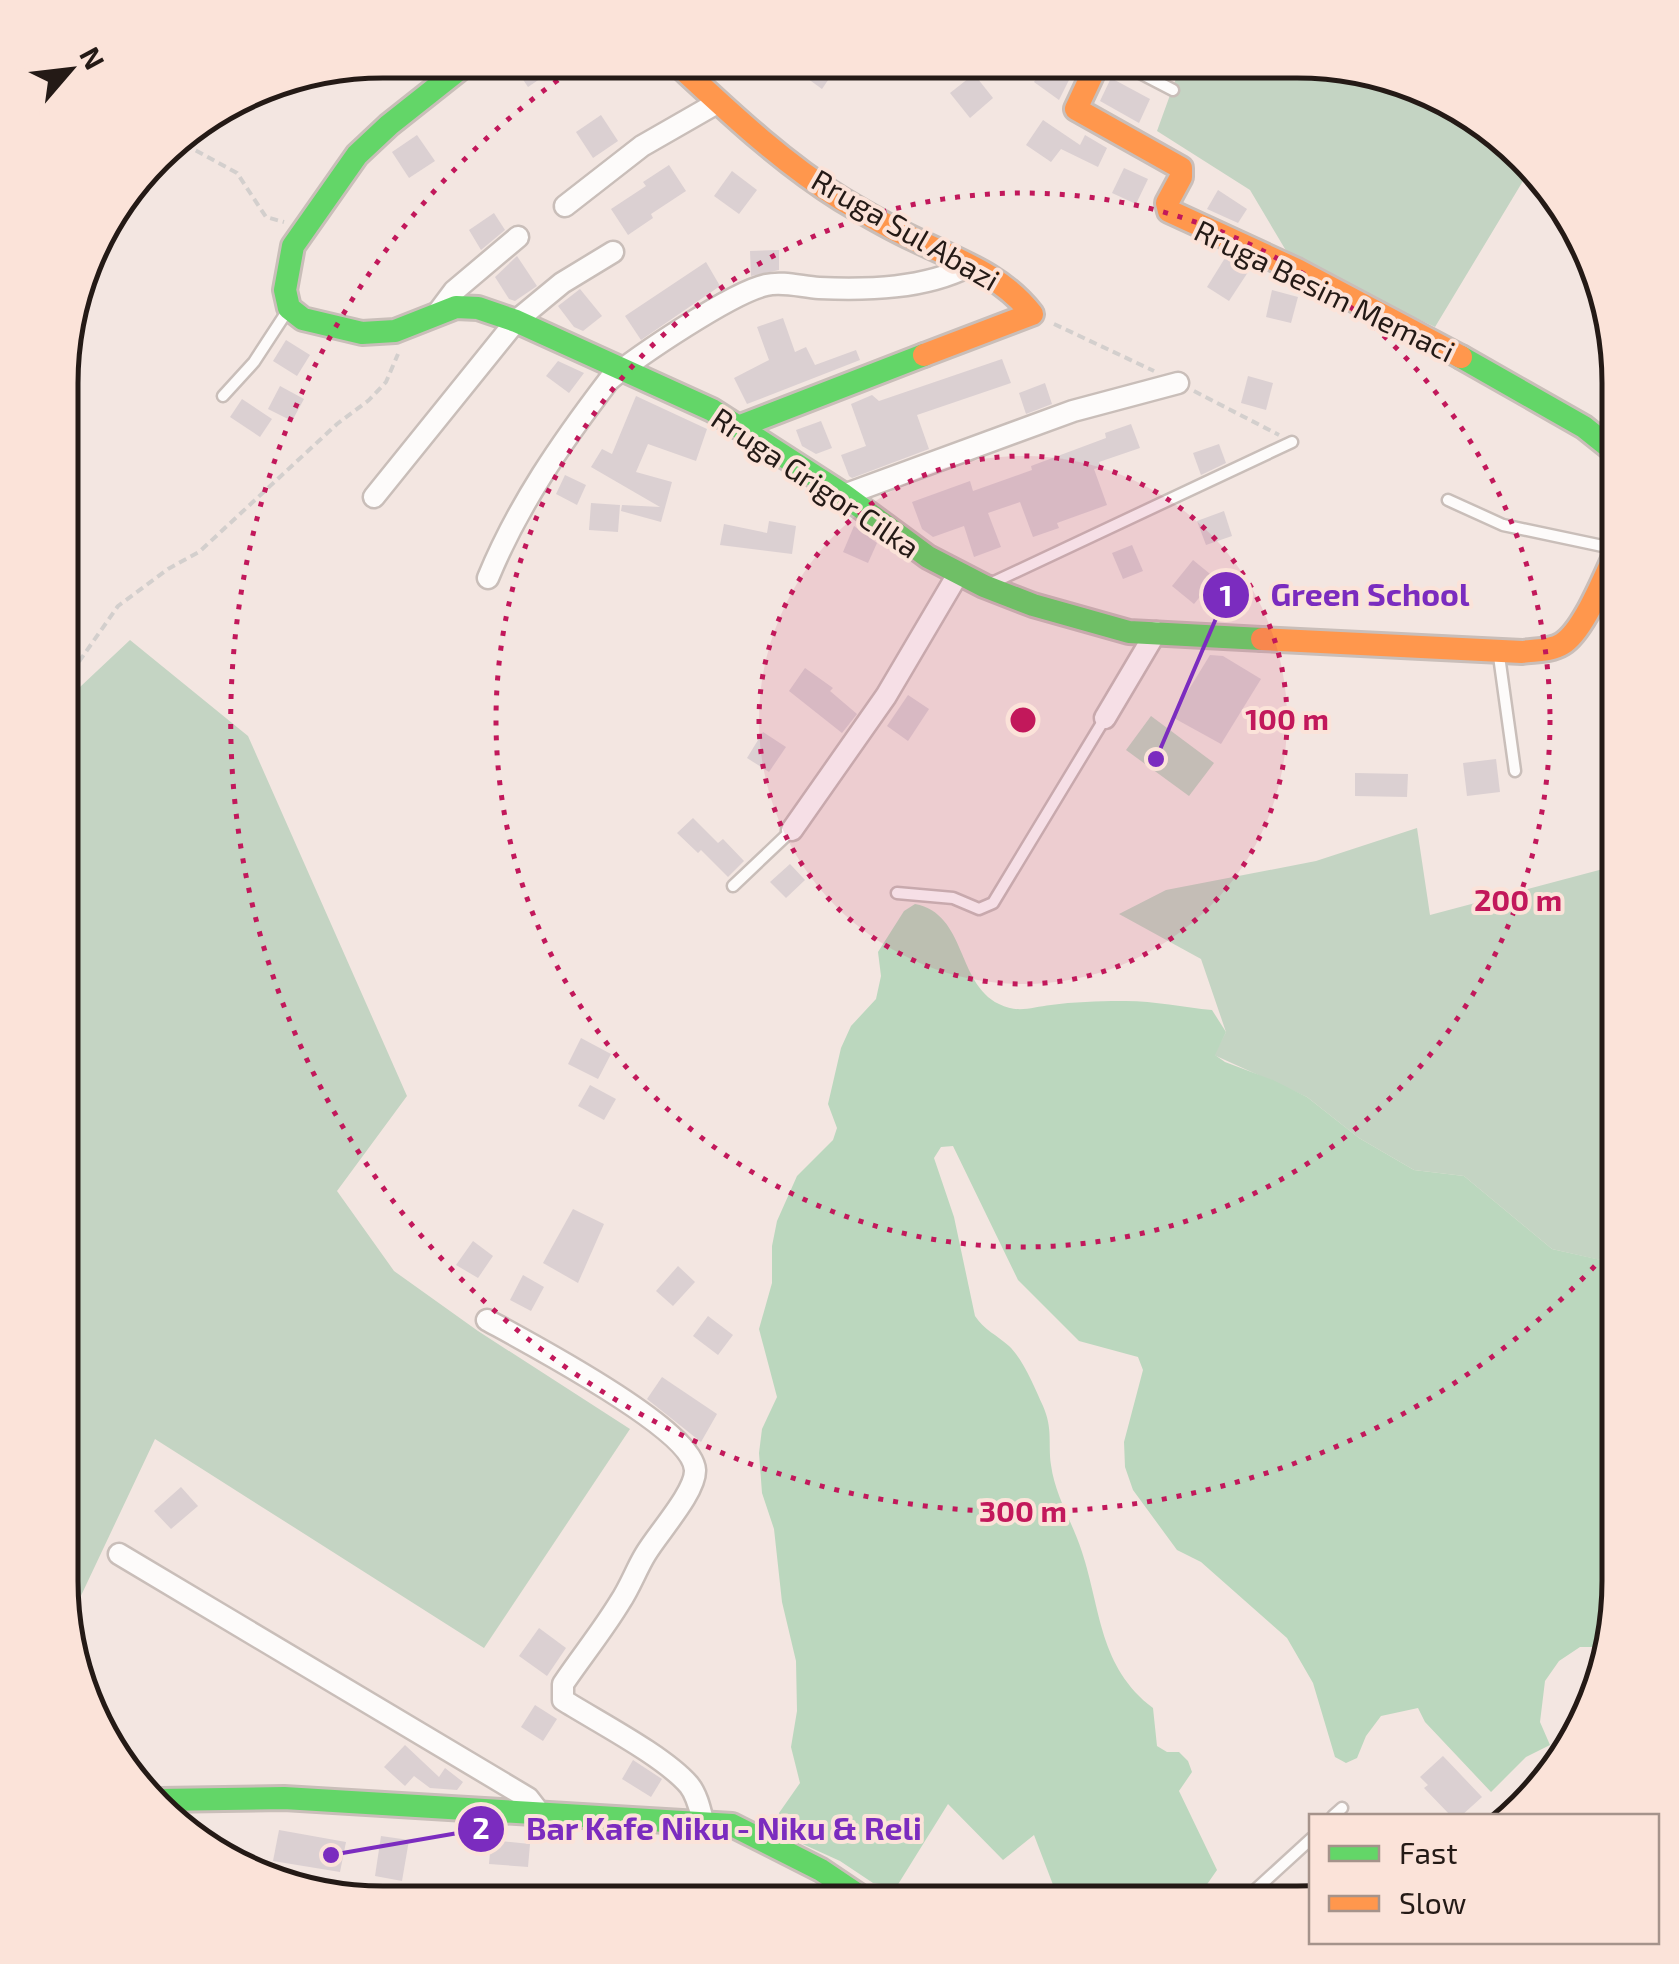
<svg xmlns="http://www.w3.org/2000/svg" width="1679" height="1964" font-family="'Exo 2',sans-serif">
  <rect width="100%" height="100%" fill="#f3e6e1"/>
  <g fill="#c4d4c3">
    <polygon points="1182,62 1339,63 1476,115 1529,171 1435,327 1291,259 1250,190 1157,131"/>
    <polygon points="130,640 248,736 407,1096 337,1191 394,1271 478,1331 630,1429 484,1648 155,1439 70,1619 60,1582 64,702"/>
    <polygon points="1151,716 1214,763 1189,796 1126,750"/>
    <polygon points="1417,828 1430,915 1603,869 1619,859 1618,1272 1600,1260 1552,1249 1464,1176 1414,1170 1359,1138 1307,1097 1214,1055 1226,1032 1201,959 1119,914 1166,890 1316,861"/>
  </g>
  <path fill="#bbd7be" d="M915,904C967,914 956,983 999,1004C1018,1014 1032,1007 1051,1005C1073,1002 1098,1001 1120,1001C1150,1000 1182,1007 1212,1010L1226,1032L1215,1055L1225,1062L1273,1080L1307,1097L1359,1138L1414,1170L1464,1176L1552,1249L1601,1260L1618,1272V1603L1605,1647H1580L1559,1661L1545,1681L1540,1722L1550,1745L1526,1757L1491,1792L1425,1722L1418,1708L1381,1716L1366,1736L1357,1758L1346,1763L1335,1757L1313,1683L1287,1638L1201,1562L1177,1550L1133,1490L1125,1467L1124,1442L1143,1370L1138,1357L1079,1341L1018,1280L953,1146L941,1147L934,1158L954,1217L975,1316C984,1330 997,1335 1009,1346C1023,1359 1035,1388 1043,1406C1053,1429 1048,1442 1051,1465C1055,1496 1073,1523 1082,1552C1101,1610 1099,1667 1153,1708L1157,1746L1167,1752H1179L1188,1761L1192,1772L1179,1791L1217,1870L1194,1903H1060L1034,1835L1003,1860L948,1804L897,1886L873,1883L840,1861L785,1836L779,1813L800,1783L791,1747L797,1711L796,1661L782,1602L774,1529L762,1493L759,1453L762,1429L777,1397L759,1329L772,1283V1246L777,1221L797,1176L833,1140L837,1128L828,1104L841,1048L851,1026L876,999L881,976L878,952L904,911Z"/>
  <g fill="#dbd0d2">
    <polygon points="510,60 547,60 553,70 528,87"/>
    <polygon points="808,61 841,61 822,89 800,73"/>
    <polygon points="1047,62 1058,62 1073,72 1059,100 1034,82"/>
    <polygon points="974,74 993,98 970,118 950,93"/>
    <polygon points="1111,78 1150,99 1139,123 1100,101"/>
    <polygon points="601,115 618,141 593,158 576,132"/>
    <polygon points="1043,120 1080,145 1085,135 1107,148 1098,167 1061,149 1051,162 1026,145"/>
    <polygon points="417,135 435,161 409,178 392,152"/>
    <polygon points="669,165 686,191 651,214 653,218 628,235 611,209 646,186 643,182"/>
    <polygon points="1124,168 1148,179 1136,204 1112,193"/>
    <polygon points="732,171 757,190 739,214 714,196"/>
    <polygon points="1218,190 1247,209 1238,223 1207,209"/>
    <polygon points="494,213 505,230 481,250 469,230"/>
    <polygon points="779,250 779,270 751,276 750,251"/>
    <polygon points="517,256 537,286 515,301 509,299 495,277"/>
    <polygon points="1225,258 1250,269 1229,301 1207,287"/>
    <polygon points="706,262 720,286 641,340 625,316"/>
    <polygon points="580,289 602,316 583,331 574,327 558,306"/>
    <polygon points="1272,290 1298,297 1291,323 1266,317"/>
    <polygon points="783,318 795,352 806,347 815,365 856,350 860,360 747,404 734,378 769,360 757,327"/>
    <polygon points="286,340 310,355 297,376 273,361"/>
    <polygon points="1002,359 1011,383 917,415 929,449 852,478 849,476 841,455 866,446 851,404 872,395 879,401"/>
    <polygon points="558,361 584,373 569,393 546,376"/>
    <polygon points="1248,376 1273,383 1266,410 1241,403"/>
    <polygon points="1045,383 1052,404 1026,414 1019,393"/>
    <polygon points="280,386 304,399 292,421 268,409"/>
    <polygon points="636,396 707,429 696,461 648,444 636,472 672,482 661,522 621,511 622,505 660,507 591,467 602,449 612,454"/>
    <polygon points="242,399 272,419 260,437 230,417"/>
    <polygon points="821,421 832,448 816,454 802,446 796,430"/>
    <polygon points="1131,424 1140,448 1099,462 1101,467 1094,469 1107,505 1057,523 1059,528 1033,537 1020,502 988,513 1001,547 974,557 964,526 933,537 922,529 912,502 970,481 973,491 1032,470 1031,466 1106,438 1105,433"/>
    <polygon points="1219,444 1226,463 1201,475 1193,453"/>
    <polygon points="565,475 586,485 577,505 556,494"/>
    <polygon points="591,503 620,505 618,532 589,530"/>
    <polygon points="1224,511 1232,536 1206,545 1197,521"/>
    <polygon points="769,521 796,526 792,554 720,545 724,524 767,533"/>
    <polygon points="854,526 877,543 868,563 843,552"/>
    <polygon points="1132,545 1143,571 1123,579 1112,553"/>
    <polygon points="1193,560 1215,578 1194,604 1172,586"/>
    <polygon points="1210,655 1223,656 1261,679 1221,744 1172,717"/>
    <polygon points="805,668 833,688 830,691 857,714 842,733 789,691"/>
    <polygon points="908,695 929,709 908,741 887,726"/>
    <polygon points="763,732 786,747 769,772 747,758"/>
    <polygon points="1496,759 1500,792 1467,796 1463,763"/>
    <polygon points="1355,773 1408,774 1407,797 1355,796"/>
    <polygon points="693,818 718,843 723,839 744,861 728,877 701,850 698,853 677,833"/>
    <polygon points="790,864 805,880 786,898 770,882"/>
    <polygon points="581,1038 611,1054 598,1079 568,1064"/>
    <polygon points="590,1085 616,1099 604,1120 578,1106"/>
    <polygon points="573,1209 604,1224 578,1283 543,1263"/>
    <polygon points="473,1241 493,1256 478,1278 456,1265"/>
    <polygon points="678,1266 695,1282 673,1306 656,1291"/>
    <polygon points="523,1275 544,1287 531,1311 510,1300"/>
    <polygon points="708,1316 733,1335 718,1355 693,1336"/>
    <polygon points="662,1377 717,1414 701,1442 647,1399"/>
    <polygon points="181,1487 198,1506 171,1529 154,1511"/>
    <polygon points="539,1628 566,1648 547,1676 519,1656"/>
    <polygon points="535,1705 557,1719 543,1741 521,1727"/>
    <polygon points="405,1745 439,1777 445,1768 463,1782 457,1790 430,1788 414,1776 405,1786 384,1767"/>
    <polygon points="1443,1756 1482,1797 1461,1816 1451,1816 1424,1788 1428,1785 1420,1777"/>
    <polygon points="633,1760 662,1779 651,1797 622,1779"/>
    <polygon points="279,1830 346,1842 340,1872 273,1861"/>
    <polygon points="381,1836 409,1840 402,1881 375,1876"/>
    <polygon points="491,1840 530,1844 528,1867 489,1864"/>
  </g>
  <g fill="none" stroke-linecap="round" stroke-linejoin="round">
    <g stroke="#c9beb9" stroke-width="15">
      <g id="lane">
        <polyline points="1119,62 1173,90"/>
        <polyline points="223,396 254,362 286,313"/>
        <polyline points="1448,500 1503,525 1612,548"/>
        <polyline points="994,582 1292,442"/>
        <polyline points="1499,656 1515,771"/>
        <polyline points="733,886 792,830"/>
        <polyline points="897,893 953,898 979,909 993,903 1105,718"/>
        <polyline points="1333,1816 1342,1808"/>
        <polyline points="1241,1903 1312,1838"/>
      </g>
    </g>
    <g stroke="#c9beb9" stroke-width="25">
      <g id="street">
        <polyline points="565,206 642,146 717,103"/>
        <polyline points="436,315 454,291 518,237"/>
        <polyline points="844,495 1073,411 1178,383"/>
        <polyline points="374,497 516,321 562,283 613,252"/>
        <path d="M488,578C518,505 561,443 609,380C638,356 731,293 766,285C783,281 802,287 819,288C868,290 924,289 969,266"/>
        <polyline points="1105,718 1156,632"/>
        <polyline points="792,830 886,696 958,574"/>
        <path d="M487,1320C525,1341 693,1429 695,1470C696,1492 657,1534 645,1555C636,1570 630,1587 620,1602C603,1630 582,1656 563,1684V1700C598,1722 664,1756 689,1785C697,1795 700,1809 703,1821"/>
        <polyline points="119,1554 528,1798 542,1816"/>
      </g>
    </g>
    <g stroke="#c9beb9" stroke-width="28">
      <g id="fast">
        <polyline points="471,60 389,125 357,155 293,246 285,290 289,308 303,319 362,333 395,331 456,307 478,308 516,321 712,410 844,495 928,557 984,586 1033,605 1129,632 1262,639"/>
        <polyline points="1461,357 1584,427 1619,455"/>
        <polyline points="738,427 924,355"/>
        <polyline points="160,1800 284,1798 732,1825 821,1870 870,1903"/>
      </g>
    </g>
    <g stroke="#c9beb9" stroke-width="28">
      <g id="slow">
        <path d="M674,61C727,110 780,161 841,199C866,214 890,228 916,240C959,261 1002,275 1032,314L924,355"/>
        <polyline points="1098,62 1076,109 1181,168 1181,177 1167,203 1169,211 1297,270 1461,357"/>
        <path d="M1262,639L1522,652C1534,650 1551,651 1562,644C1585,630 1606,572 1619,547"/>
      </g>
    </g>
    <g stroke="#d3cfcd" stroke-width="4" stroke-dasharray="8 5" stroke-linecap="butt">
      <polyline points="173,138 237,173 266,217 284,222"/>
      <polyline points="1054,324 1154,371"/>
      <polyline points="1194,391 1279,435"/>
      <polyline points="64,683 118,606 168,569 199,552 337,424 369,400 386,382 398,354"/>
    </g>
    <use href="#lane" stroke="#fdfbfa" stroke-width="10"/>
    <use href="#street" stroke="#fdfbfa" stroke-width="20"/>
    <use href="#fast" stroke="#63d668" stroke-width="22"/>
    <use href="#slow" stroke="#ff974d" stroke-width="22"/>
  </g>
  <circle cx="1023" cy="720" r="264" fill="#c2185b" fill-opacity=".12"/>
  <g fill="none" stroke="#c2185b" stroke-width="5" stroke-dasharray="5 10">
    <circle cx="1023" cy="720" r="264"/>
    <circle cx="1023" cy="720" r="527"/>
    <path d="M1615 1244A791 791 0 1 1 581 64"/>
  </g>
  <g text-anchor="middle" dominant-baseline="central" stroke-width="8" stroke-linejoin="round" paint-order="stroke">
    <g font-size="30" fill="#241a16" stroke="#fbe3d9">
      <text transform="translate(906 229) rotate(30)">Rruga Sul Abazi</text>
      <text transform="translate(1325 290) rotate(26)">Rruga Besim Memaci</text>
      <text transform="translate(816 482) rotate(34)">Rruga Grigor Cilka</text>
    </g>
  </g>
  <path d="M0 0H1679V1964H0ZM383 78H1297A305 305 0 0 1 1602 383V1581A305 305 0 0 1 1297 1886H383A305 305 0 0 1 78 1581V383A305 305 0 0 1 383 78Z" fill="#fbe3d9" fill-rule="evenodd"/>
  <path fill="none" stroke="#241a16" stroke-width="5" d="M383 78H1297A305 305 0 0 1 1602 383V1581A305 305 0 0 1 1297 1886H383A305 305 0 0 1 78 1581V383A305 305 0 0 1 383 78Z"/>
  <circle cx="1023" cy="720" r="15" fill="#c2185b" stroke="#fbe3d9" stroke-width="5"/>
  <g font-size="30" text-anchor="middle" font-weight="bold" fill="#c2185b" stroke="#fbe3d9" stroke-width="8" stroke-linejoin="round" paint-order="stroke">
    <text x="1287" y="730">100 m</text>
    <text x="1518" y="911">200 m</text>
    <text x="1023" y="1522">300 m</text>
  </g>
  <path fill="none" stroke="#7b2cbf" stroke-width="4" d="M1156 759L1226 595M331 1855L481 1829"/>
  <g fill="#7b2cbf" stroke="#fbe3d9" stroke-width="4">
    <circle cx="1156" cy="759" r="10"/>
    <circle cx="331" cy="1855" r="10"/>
    <circle cx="1226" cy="595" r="25"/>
    <circle cx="481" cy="1829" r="25"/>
  </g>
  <g font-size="30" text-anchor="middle" font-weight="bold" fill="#fff">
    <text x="1226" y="606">1</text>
    <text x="481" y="1839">2</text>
  </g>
  <g font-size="32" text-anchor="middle" font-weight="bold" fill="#7b2cbf" stroke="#fbe3d9" stroke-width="8" stroke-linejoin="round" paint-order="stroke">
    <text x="1370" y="606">Green School</text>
    <text x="724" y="1840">Bar Kafe Niku - Niku &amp; Reli</text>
  </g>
  <rect x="1309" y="1814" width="350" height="130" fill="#fbe3d9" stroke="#a5938b" stroke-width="2.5"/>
  <rect x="1329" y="1846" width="50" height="15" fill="#63d668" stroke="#a5938b" stroke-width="2.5"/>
  <text x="1399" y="1864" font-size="30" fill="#241a16">Fast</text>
  <rect x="1329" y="1896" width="50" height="15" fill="#ff974d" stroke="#a5938b" stroke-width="2.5"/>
  <text x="1399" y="1914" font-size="30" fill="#241a16">Slow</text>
  <g transform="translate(70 70) rotate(62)" stroke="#fbe3d9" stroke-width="8" paint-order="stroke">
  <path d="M0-8L18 38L0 25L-18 38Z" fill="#241a16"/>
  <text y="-15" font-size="28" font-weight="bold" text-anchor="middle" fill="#241a16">N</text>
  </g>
</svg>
